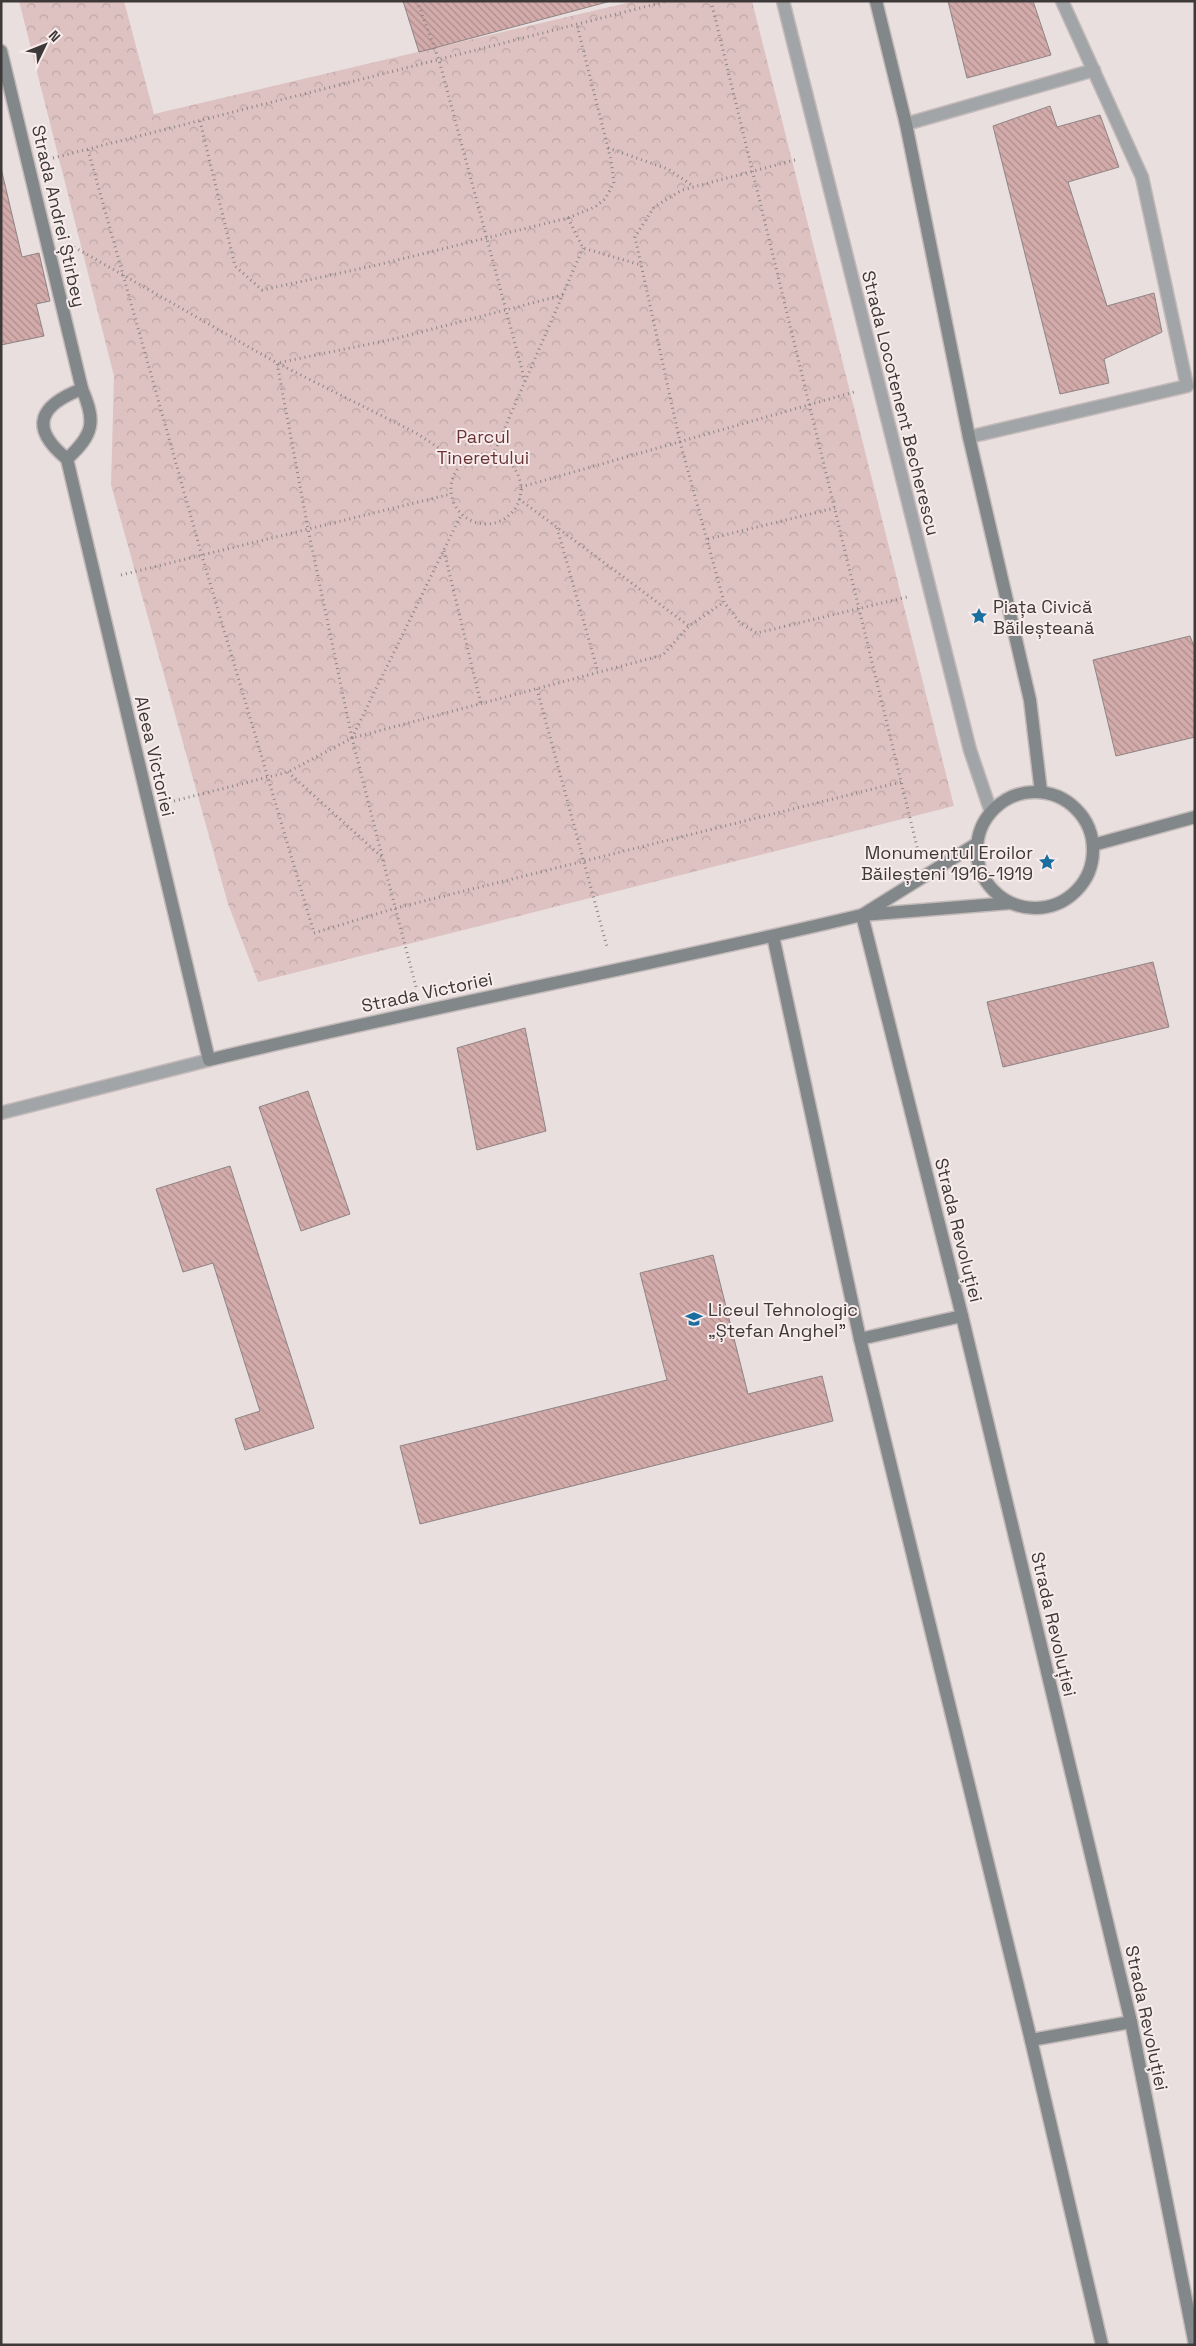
<svg xmlns="http://www.w3.org/2000/svg" width="1196" height="2346" font-family="'Space Grotesk',sans-serif">
  <defs>
    <pattern id="park-crowns" width="20" height="18" patternUnits="userSpaceOnUse" patternTransform="scale(1.25)"><rect width="20" height="18" fill="#ddc2c1"/><path d="M2 6a3 3 0 1 1 6 0M12 15a3 3 0 1 1 6 0" fill="none" stroke="#bfa7a7"/></pattern>
    <pattern id="building-back-hatch" width="6" height="6" patternUnits="userSpaceOnUse" patternTransform="scale(1.25)"><rect width="6" height="6" fill="#d4abab"/><path d="M-1 5l2 2M0 0l6 6M5-1l2 2" fill="none" stroke="#ad8c8c"/></pattern>
  </defs>
  <rect width="100%" height="100%" fill="#eadfdf"/>
  <polygon fill="url(#park-crowns)" points="19,1 124,1 154,114 635,1 752,1 954,806 258,982 228,904 111,485 114,376"/>
  <g fill="url(#building-back-hatch)" stroke="#8e8484">
    <polygon points="403,1 611,1 419,52"/>
    <polygon points="948,1 1033,1 1051,55 967,78"/>
    <polygon points="1050,106 1057,127 1100,115 1119,167 1068,182 1107,306 1154,293 1162,332 1104,359 1109,383 1060,394 993,126"/>
    <polygon points="1,168 22,257 39,253 50,301 36,304 44,336 1,345"/>
    <polygon points="1190,636 1193,644 1195,644 1195,737 1116,756 1093,660"/>
    <polygon points="1153,962 1169,1027 1003,1067 987,1002"/>
    <polygon points="525,1028 546,1131 477,1150 457,1048"/>
    <polygon points="308,1091 350,1214 301,1231 259,1107"/>
    <polygon points="230,1166 314,1428 245,1450 235,1419 260,1411 213,1263 183,1272 156,1189"/>
    <polygon points="713,1255 748,1394 822,1376 833,1421 420,1524 400,1446 667,1380 640,1273"/>
  </g>
  <g fill="none" stroke-linecap="round" stroke-linejoin="round">
    <g stroke="#c4baba" stroke-width="15">
      <g id="service">
        <polyline points="906,124 1094,70"/>
        <polyline points="969,437 1187,386 1142,177 1062,1"/>
      </g>
    </g>
    <g stroke="#c4baba" stroke-width="15">
      <polyline id="pedestrian" points="783,1 970,750 991,812"/>
    </g>
    <g stroke="#c4baba" stroke-width="15">
      <polyline id="minor" points="1,1113 209,1060"/>
    </g>
    <g stroke="#c4baba" stroke-width="15">
      <g id="secondary">
        <polyline points="876,1 906,124 969,437 1030,700 1041,792"/>
        <path d="M1,51L82,389C96,422 94,434 67,459"/>
        <path d="M67,459L209,1060C426,1007 645,967 862,915L962,1316L1131,2022L1195,2345"/>
        <path d="M67,459C28,427 40,405 82,389"/>
        <circle cx="1035" cy="850" r="58"/>
        <polyline points="976,844 862,915 1010,903"/>
        <polyline points="1093,845 1195,817"/>
        <polyline points="773,936 860,1339 1031,2040 1102,2345"/>
        <polyline points="860,1339 962,1316"/>
        <polyline points="1031,2040 1131,2022"/>
      </g>
    </g>
    <g stroke="#8c8584" stroke-width="3" stroke-dasharray="1 4" stroke-linecap="butt">
      <polyline points="417,1 439,60 525,381"/>
      <polyline points="711,1 918,851"/>
      <polyline points="200,121 235,266 262,290 377,265 568,218 595,207 605,199 614,183 611,160 577,25"/>
      <polyline points="608,148 668,169 693,186"/>
      <polyline points="88,150 202,556 314,933 396,908 901,782"/>
      <polyline points="53,158 668,1"/>
      <polyline points="795,160 682,190 654,207 635,237 680,442 724,602 740,623 757,633 907,597"/>
      <polyline points="568,218 583,248 641,265"/>
      <polyline points="74,247 277,363 416,433 462,463"/>
      <polyline points="563,295 394,339 277,363 308,529 352,738 663,655 689,626 724,602"/>
      <circle cx="486" cy="489" r="35"/>
      <polyline points="493,455 583,248"/>
      <polyline points="521,487 854,392"/>
      <polyline points="519,499 689,626"/>
      <polyline points="557,528 598,672"/>
      <polyline points="708,539 835,508"/>
      <polyline points="444,551 481,704"/>
      <polyline points="121,575 451,494"/>
      <polyline points="537,689 607,947"/>
      <polyline points="352,738 382,856"/>
      <polyline points="288,772 382,857 416,987"/>
      <polyline points="174,801 288,772 352,738 461,515"/>
    </g>
    <use href="#service" stroke="#a1a5a7" stroke-width="12"/>
    <use href="#pedestrian" stroke="#a1a5a7" stroke-width="12"/>
    <use href="#minor" stroke="#a1a5a7" stroke-width="12"/>
    <use href="#secondary" stroke="#82878a" stroke-width="12"/>
  </g>
  <defs>
    <g id="sight-bare" transform="scale(1.35)"><path d="M0-6L1.8-2.2L6-1.7L2.9 1.2L3.7 5.4L0 3.3L-3.7 5.4L-2.9 1.2L-6-1.7L-1.8-2.2Z" fill="#1b6fa0" stroke="#f8ecec" stroke-width="2.5" paint-order="stroke"/></g>
    <g id="school-bare" transform="scale(1.35)"><path d="M0-5L7-2L0 1L-7-2ZM-4 1L0 2.5L4 1V4Q0 6-4 4Z" fill="#1b6fa0" stroke="#f8ecec" stroke-width="2.5" paint-order="stroke"/></g>
  </defs>
  <g fill-rule="evenodd">
    <use href="#sight-bare" x="979" y="616"/>
    <use href="#sight-bare" x="1047" y="862"/>
    <use href="#school-bare" x="694" y="1319"/>
  </g>
  <g text-anchor="middle" dominant-baseline="central" stroke-width="4" stroke-linejoin="round" paint-order="stroke">
    <g font-size="18" fill="#3d3938" stroke="#f8ecec">
      <text transform="translate(59 216) rotate(77)">Strada Andrei Știrbey</text>
      <text transform="translate(901 403) rotate(76)">Strada Locotenent Becherescu</text>
      <text transform="translate(155 756) rotate(77)">Aleea Victoriei</text>
      <text transform="translate(427 992) rotate(-12)">Strada Victoriei</text>
      <text transform="translate(959 1230) rotate(76)">Strada Revoluției</text>
      <text transform="translate(1054 1624) rotate(77)">Strada Revoluției</text>
      <text transform="translate(1147 2018) rotate(78)">Strada Revoluției</text>
    </g>
    <g font-size="18" fill="#6a3435" stroke="#f8ecec">
      <text x="483" y="436">Parcul<tspan x="483" dy="21">Tineretului</tspan></text>
    </g>
    <g font-size="18" fill="#3d3938" stroke="#f8ecec" text-anchor="start">
      <text x="993" y="606">Piața Civică<tspan x="993" dy="21">Băileșteană</tspan></text>
      <text x="1033" y="852" text-anchor="end">Monumentul Eroilor<tspan x="1033" dy="21">Băileșteni 1916-1919</tspan></text>
      <text x="708" y="1309">Liceul Tehnologic<tspan x="708" dy="21">„Ștefan Anghel”</tspan></text>
    </g>
  </g>
  <rect width="1196" height="2346" fill="none" stroke="#3d3938" stroke-width="5"/>
  <g transform="translate(45 45) rotate(47)" stroke="#f8ecec" stroke-width="4" paint-order="stroke">
  <path d="M0-4L9 19L0 12L-9 19Z" fill="#3d3938"/>
  <text y="-8" font-size="14" font-weight="bold" text-anchor="middle" fill="#3d3938">N</text>
  </g>
</svg>
